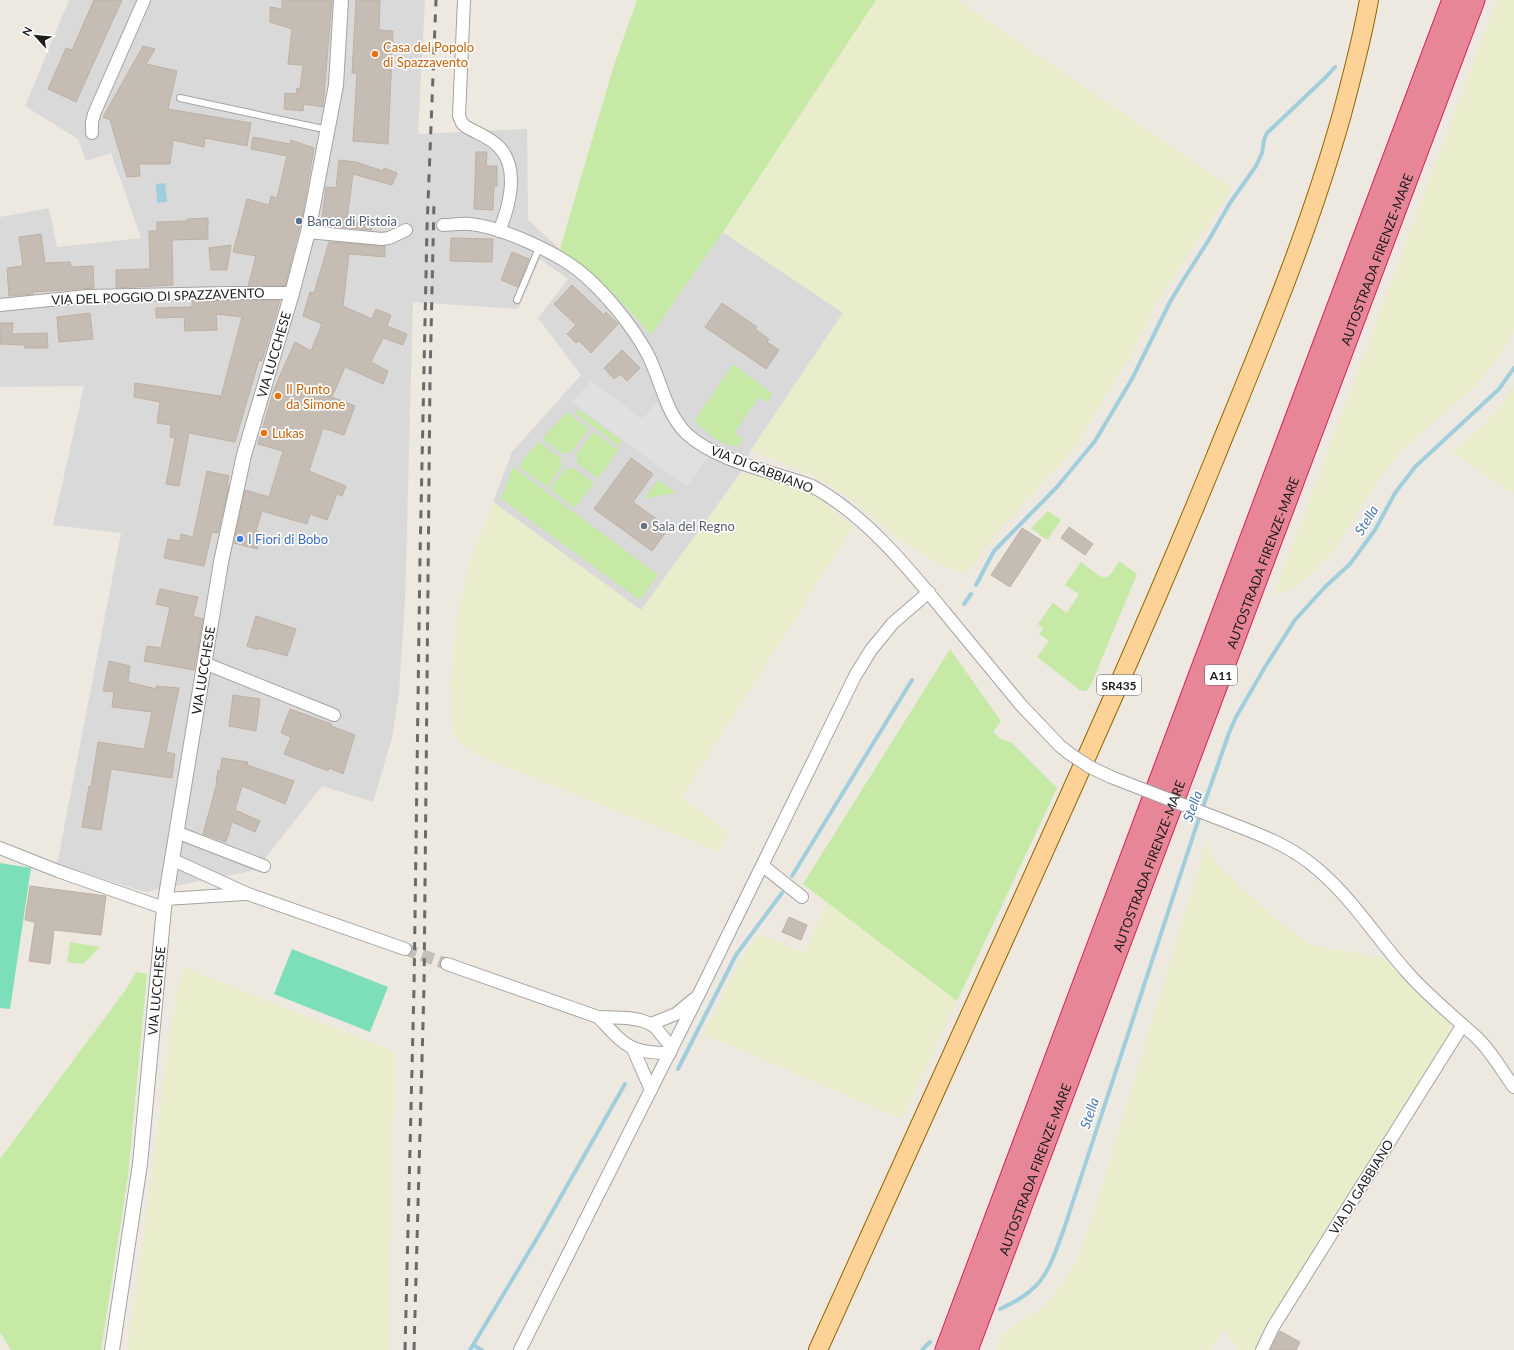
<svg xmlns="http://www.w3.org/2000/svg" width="1514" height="1350" font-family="Lato,sans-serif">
  <rect width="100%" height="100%" fill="#ede9e1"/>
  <polygon fill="#dad9d9" points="69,0 425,0 418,134 527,129 528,220 560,249 599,278 619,299 651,335 723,232 843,313 751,450 740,474 641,611 493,502 512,452 581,375 538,318 568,279 540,259 518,309 413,302 405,601 399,693 392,738 373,802 322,786 256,870 145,892 57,864 121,533 53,525 84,386 0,387 0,217 49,208 57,247 141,238 111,153 86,161 78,139 25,106"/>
  <g fill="#eaedcb">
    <polygon points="876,0 958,0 1232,188 1161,296 1136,346 1082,436 1066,458 1002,527 986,547 969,572 953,570 932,560 899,539 849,498 831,486 816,477 751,450 843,313 723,232"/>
    <polygon points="1497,0 1514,0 1514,330 1499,357 1475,386 1407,446 1381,475 1335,549 1326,559 1301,583 1290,590 1274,595"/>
    <polygon points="1514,386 1514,495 1452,452 1479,429 1496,412"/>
    <polygon points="740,474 768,476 797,486 820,499 853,527 682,797 728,832 718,851 493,762 470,750 461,743 452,730 451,680 455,633 459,609 470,563 493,502 641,610"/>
    <polygon points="1207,840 1215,863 1259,904 1308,944 1384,958 1447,1019 1450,1037 1254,1350 1238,1350 1225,1330 1210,1350 996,1350 1001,1338 1015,1324 1041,1310 1062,1285 1076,1262 1092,1219"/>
    <polygon points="828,902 957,1001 902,1119 704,1034 740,960 759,934 804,952"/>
    <polygon points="183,967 395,1052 388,1350 127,1350 144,1235 170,1030"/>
  </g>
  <g fill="#c6e9a5">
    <path d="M637,0H876L723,232L651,335C622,302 597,274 560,249L614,65Z"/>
    <path d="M733,364L773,394L767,402L759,397L734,433L743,439L738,446C725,449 703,430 695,420Z"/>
    <polygon points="578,409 622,441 619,446 575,413"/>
    <polygon points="567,412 589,429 571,452 563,454 542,439"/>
    <polygon points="593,432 619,450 598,478 578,464 576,455"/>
    <polygon points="539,442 560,458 562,466 547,487 519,467 525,457"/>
    <polygon points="513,467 658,575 640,600 501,499"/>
    <polygon points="574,468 594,483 575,508 550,489 565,469"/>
    <polygon points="658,480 674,491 675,493 646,498 646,496"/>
    <polygon points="1048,511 1061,520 1047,540 1031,528"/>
    <polygon points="1119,561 1137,574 1090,687 1086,691 1081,691 1037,657 1049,641 1039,634 1043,629 1038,624 1053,603 1067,613 1079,594 1065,585 1081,562 1098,575 1105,578 1111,574"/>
    <polygon points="950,649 1001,721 993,732 1001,739 1012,743 1057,788 957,1001 803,884"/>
    <polygon points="70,942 100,947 83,964 67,962"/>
    <polygon points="136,972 147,974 128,1176 101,1350 11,1350 0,1332 0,1159 127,988"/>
  </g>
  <g fill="#7ddfba">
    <polygon points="0,863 31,868 10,1009 0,1008"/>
    <polygon points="292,949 388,987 370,1032 274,994"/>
  </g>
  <polygon fill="#e0e0e0" points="591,381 643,419 656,401 667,421 677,435 708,458 687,487 572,402"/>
  <polygon fill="#a0cedc" points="165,183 167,202 157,203 156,184"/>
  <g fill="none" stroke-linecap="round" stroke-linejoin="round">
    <g stroke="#a0cedc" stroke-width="4">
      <polyline points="976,585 994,551 1057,487 1095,441 1132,379 1170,302 1182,282 1210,238 1230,203 1256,166 1262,153 1264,140 1267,133 1326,77 1335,67"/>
      <polyline points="964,604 971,594"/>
      <polyline points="792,876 912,680"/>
      <polyline points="678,1069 736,955 782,893"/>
      <path d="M1000,1309C1045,1289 1048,1271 1064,1229L1196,827L1229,733L1236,717L1265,667L1295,620L1325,587L1350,564L1375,530L1395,493L1415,467L1499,389L1514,368"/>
      <polyline points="473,1345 482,1350"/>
      <polyline points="470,1350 539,1235 625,1084"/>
      <polyline points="922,1350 930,1342"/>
    </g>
  </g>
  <g fill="#c5bcb4" stroke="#bfb0a3">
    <polygon points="94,0 122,0 76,102 48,89 66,48 72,50"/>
    <polygon points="282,0 332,0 323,107 304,104 303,111 284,109 285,93 296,94 297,88 300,89 303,65 288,64 292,29 270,22 270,7 282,9"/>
    <polygon points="356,0 380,0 379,30 393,31 388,144 353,141 357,73 352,73"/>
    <polygon points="143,46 155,49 146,64 177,71 168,109 251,123 247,146 205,138 204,147 173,140 170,164 139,164 140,176 127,177 110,120 103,117"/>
    <polygon points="253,137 290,144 291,140 314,148 302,218 285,286 248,286 256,256 233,252 247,199 269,205 271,196 277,198 287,156 251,149"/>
    <polygon points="476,152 487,152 486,166 497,166 497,186 494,186 493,210 474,209"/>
    <polygon points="339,160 356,162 383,171 384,168 397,173 392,185 353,174 347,220 373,226 371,230 321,225 326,187 336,188"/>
    <polygon points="208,218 208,239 172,240 173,285 116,288 116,270 150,269 149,231 157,231 157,222 187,221 187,219"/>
    <polygon points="41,234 45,263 70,262 71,267 93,266 94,288 33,292 33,294 9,296 7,268 23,266 19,237"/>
    <polygon points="451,238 493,239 492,262 450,261"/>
    <polygon points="329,242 385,246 385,257 349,254 343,306 372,319 376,309 391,315 387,326 407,334 403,345 383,338 371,362 388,371 383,384 345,367 332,397 355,406 344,435 323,428 309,471 346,486 342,496 337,494 327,520 310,514 307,524 262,511 256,531 261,533 257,549 234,543 245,490 269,497 283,451 258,444 274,389 295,342 311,351 322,324 303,316 310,292 314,293"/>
    <polygon points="231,245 227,270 211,270 209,248"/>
    <polygon points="512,252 529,259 518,287 501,280"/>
    <polygon points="572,285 604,315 606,312 618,324 591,353 579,341 576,343 567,334 576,325 554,304"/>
    <polygon points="227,300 280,300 262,361 259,360 235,442 189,433 179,486 166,484 175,438 170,437 171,425 157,423 160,402 134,397 135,383 220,396 220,400 242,317 216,314 217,330 185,331 184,317 156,318 156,308 192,307 192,302"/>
    <polygon points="722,303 757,327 755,329 769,339 767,342 779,350 766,369 705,327"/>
    <polygon points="90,313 93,339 59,342 57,317"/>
    <polygon points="0,323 13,323 12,334 47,333 48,348 25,348 24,345 0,344"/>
    <polygon points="622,350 640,368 627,381 620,374 614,379 604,368"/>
    <polygon points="631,458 653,474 633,502 669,528 652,551 594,509"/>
    <polygon points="207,471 229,476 227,485 229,486 218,533 212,532 204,566 164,558 168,539 180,541 181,534 193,537"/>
    <polygon points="1069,527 1093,544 1085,555 1061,538"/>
    <polygon points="1022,528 1041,540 1010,587 991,575"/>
    <polygon points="160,589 198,597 193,616 203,619 194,670 144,661 147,646 161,648 170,607 156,604"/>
    <polygon points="256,616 296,629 287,656 259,648 258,650 247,646"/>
    <polygon points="109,661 130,666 128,682 156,689 156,686 179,688 166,752 175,754 172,778 111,769 101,830 82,827 89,786 91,787 98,742 144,749 152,712 112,707 114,692 103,691"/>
    <polygon points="233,695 260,699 256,731 229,726"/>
    <polygon points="290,709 331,724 331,726 355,735 343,774 329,768 328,771 284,754 291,737 281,733"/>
    <polygon points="222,758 248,762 247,765 294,781 285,804 242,786 235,810 260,821 255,832 232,822 226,842 203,834 217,783 216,782 218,770 220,771"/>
    <polygon points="30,886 106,896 101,935 54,930 50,964 29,961 35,922 25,920"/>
    <polygon points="789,917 807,925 801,940 782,932"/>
    <polygon points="1280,1331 1300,1342 1296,1350 1270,1350"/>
  </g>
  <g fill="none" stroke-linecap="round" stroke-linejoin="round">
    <polyline stroke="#c3c0ba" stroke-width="12" stroke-dasharray="12 6" stroke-linecap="butt" points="405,949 447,964"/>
    <g stroke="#a3a3a3" stroke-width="8">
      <g id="service">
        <polyline points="180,98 328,130"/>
        <polyline points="517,300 539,248"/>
      </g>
    </g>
    <g stroke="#a3a3a3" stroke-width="14">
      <g id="minor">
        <path d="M464,0L459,116L462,123L465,126C476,133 490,137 499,147C520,168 509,208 499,231"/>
        <polyline points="92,133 92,122 94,114 144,0"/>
        <path d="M443,225C452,225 461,223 470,224C501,227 553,251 578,270C604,291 631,324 647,353C661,379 665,413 687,434C716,461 774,472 812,486C869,517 914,575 955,625C977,652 999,678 1021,705"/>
        <polyline points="308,232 382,239 389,238 406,230"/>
        <polyline points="0,305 88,296 227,293 292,293"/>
        <polyline points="204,663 334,715"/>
        <path d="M1235,825C1261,835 1287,845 1310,863C1349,893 1374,935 1407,972C1427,995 1452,1015 1475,1036C1491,1050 1501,1070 1514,1087"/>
        <polyline points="176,832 264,866"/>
        <polyline points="0,848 58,871 164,908"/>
        <polyline points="171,859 248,894 405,949"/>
        <polyline points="763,866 802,897"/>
        <polyline points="165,899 245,894"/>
        <polyline points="447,964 598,1017 628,1018 640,1020 651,1024 656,1028 672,1048"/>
        <path d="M598,1017C625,1045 628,1053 670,1053"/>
        <polyline points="651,1024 676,1014 694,999"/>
        <polyline points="633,1049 651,1090"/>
        <polyline points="520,1350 699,994 855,676 871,650 893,623 929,592"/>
        <polyline points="1262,1350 1273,1327 1462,1026"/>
      </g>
    </g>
    <g stroke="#a3a3a3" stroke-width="16">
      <g id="tertiary">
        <path id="s1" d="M112,1350L140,1164L164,908L221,562L244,455L292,293L308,232L336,85L341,0"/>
      </g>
    </g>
    <g stroke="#936500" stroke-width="20">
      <path id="primary" d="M818,1350C885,1203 951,1056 1018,909C1086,759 1153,610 1215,458C1261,345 1309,232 1342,114C1352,77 1362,39 1369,0"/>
    </g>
    <g stroke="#d8215d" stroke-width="23">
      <g id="motorway">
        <polyline points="946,1350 1453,0"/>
        <path id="s2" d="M967,1350L1474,0"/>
      </g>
    </g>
    <use href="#service" stroke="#fff" stroke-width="6"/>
    <use href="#minor" stroke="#fff" stroke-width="12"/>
    <use href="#tertiary" stroke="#fff" stroke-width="14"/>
    <use href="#primary" stroke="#fdd296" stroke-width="18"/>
    <use href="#motorway" stroke="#e78697" stroke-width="21"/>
    <g stroke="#6a6a6a" stroke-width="3" stroke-dasharray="8 8" stroke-linecap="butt">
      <polyline points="405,1350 414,988 420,557 427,228 436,0"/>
      <polyline points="414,1350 424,987 430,379 434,202"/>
    </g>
    <g stroke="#a3a3a3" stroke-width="14" stroke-linecap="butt">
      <polyline id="minor-bridge" points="1021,705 1060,746 1070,754 1090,767 1111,777 1235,825"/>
    </g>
    <use href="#minor-bridge" stroke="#fff" stroke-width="12"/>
  </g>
  <g fill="#e8710a" stroke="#fff" stroke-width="1.5">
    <circle cx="375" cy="54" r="4"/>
    <circle cx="278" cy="396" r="4"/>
    <circle cx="264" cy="433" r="4"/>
  </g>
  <circle fill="#5c6f8a" stroke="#fff" stroke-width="1.5" cx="299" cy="221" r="4"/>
  <circle fill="#6b7280" stroke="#fff" stroke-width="1.5" cx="644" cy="526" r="4"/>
  <circle fill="#3f7fe0" stroke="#fff" stroke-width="1.5" cx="240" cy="539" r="4"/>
  <g text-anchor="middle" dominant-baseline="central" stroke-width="3.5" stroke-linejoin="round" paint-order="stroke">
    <g fill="#fff" stroke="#606060" stroke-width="1">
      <rect x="1205" y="665" width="32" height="20" rx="3"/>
      <rect x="1097" y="675" width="44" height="20" rx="3"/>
    </g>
    <g font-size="12" font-weight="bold" fill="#1c1c1c">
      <text x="1221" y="675">A11</text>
      <text x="1119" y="685">SR435</text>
    </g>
    <g font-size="13" fill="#c56008" stroke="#fff" text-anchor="start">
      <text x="383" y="47">Casa del Popolo<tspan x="383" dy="15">di Spazzavento</tspan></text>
      <text x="286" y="389">Il Punto<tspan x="286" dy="15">da Simone</tspan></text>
      <text x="272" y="433">Lukas</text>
    </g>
    <g font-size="13" fill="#4e5e75" stroke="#fff" text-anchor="start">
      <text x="307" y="221">Banca di Pistoia</text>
    </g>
    <g font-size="13" fill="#1c1c1c" stroke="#fff">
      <text stroke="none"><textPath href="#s2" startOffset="1165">AUTOSTRADA FIRENZE-MARE</textPath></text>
      <text transform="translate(158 296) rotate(-2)">VIA DEL POGGIO DI SPAZZAVENTO</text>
      <text stroke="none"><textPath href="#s1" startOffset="1010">VIA LUCCHESE</textPath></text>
      <text transform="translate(762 469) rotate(21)">VIA DI GABBIANO</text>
      <text stroke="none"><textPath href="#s2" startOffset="841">AUTOSTRADA FIRENZE-MARE</textPath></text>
      <text stroke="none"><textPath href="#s1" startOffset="686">VIA LUCCHESE</textPath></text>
      <text stroke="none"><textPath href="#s2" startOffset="517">AUTOSTRADA FIRENZE-MARE</textPath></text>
      <text stroke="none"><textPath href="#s1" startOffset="362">VIA LUCCHESE</textPath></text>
      <text stroke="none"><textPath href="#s2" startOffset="193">AUTOSTRADA FIRENZE-MARE</textPath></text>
      <text transform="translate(1361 1187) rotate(-58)">VIA DI GABBIANO</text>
    </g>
    <g font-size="13" fill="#5b616d" stroke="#fff" text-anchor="start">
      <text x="652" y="526">Sala del Regno</text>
    </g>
    <g font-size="13" fill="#366cbe" stroke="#fff" text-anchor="start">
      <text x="248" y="539">I Fiori di Bobo</text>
    </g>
    <g font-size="14" font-style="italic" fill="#4878ac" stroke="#fff">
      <text transform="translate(1366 520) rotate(-58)">Stella</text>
      <text transform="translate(1192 806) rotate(-70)">Stella</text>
      <text transform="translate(1089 1113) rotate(-72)">Stella</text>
    </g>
  </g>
  <g transform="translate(36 36) rotate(297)" stroke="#ffffff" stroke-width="3" paint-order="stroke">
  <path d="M0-3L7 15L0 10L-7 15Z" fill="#1c1c1c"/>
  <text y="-6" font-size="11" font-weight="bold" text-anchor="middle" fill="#1c1c1c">N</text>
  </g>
</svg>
